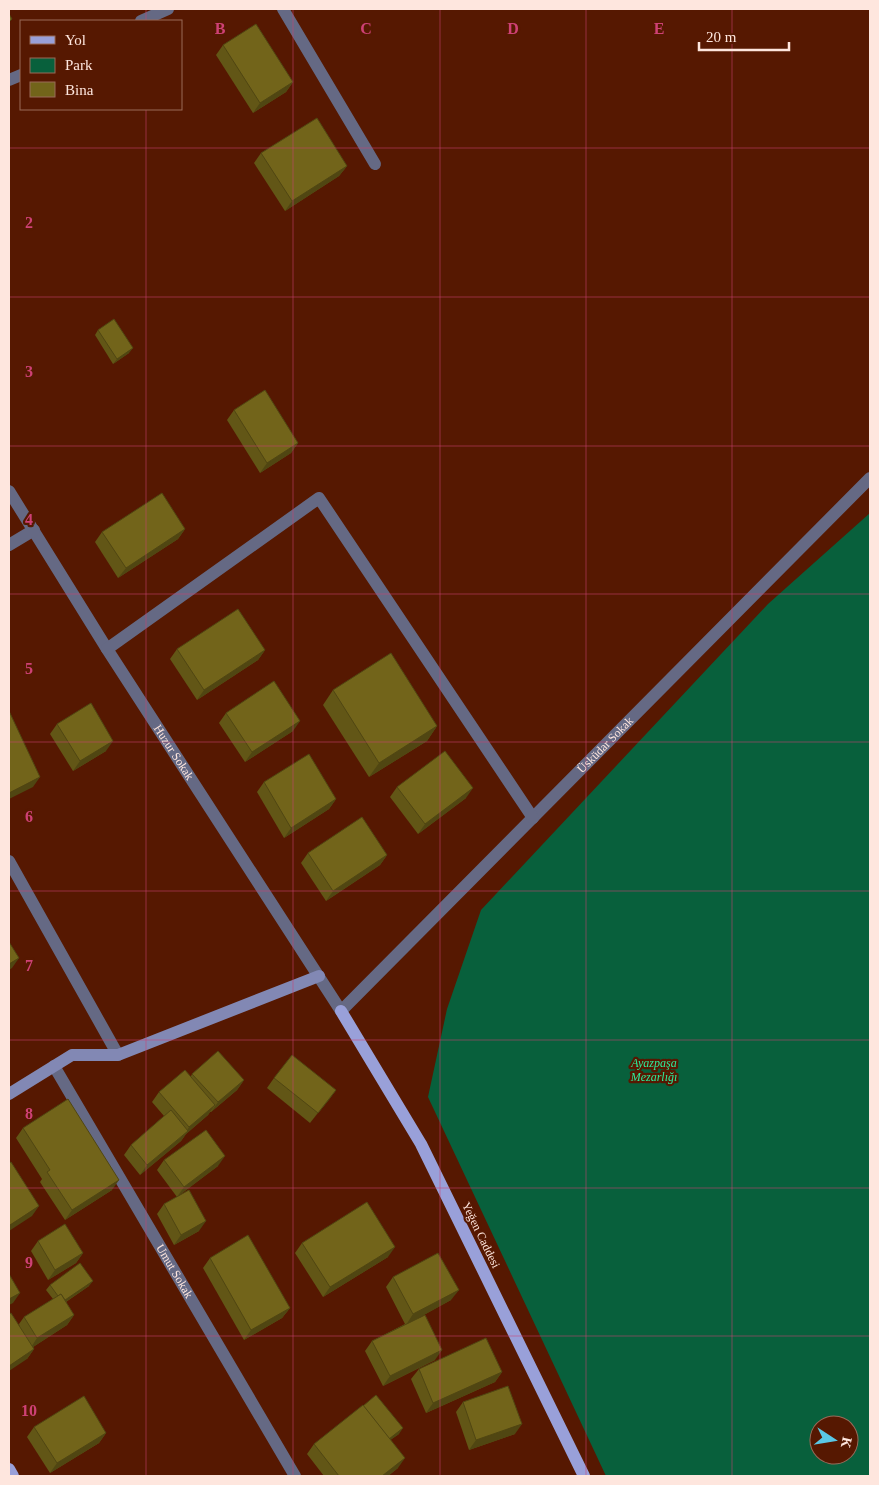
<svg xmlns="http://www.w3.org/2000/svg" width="879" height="1485" font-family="'Times New Roman',serif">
  <rect width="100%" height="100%" fill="#561801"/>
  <path fill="#08603c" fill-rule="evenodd" d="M870,513V1476H606L428,1097L447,1009L481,910L768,604ZM819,1425H849V1455H819Z"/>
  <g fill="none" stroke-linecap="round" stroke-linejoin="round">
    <g stroke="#656984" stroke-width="12">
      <polyline points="283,9 375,164"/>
      <polyline points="141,21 168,9"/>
      <polyline points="9,80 21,75"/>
      <path id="s1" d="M9,491L107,649L341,1011L870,478"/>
      <polyline points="9,545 34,530"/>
      <polyline points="107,649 319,498 533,818"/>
      <polyline points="9,861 118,1055"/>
      <path id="s2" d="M54,1066L295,1476"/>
    </g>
    <polyline stroke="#8288b4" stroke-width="12" points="9,1094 72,1055 118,1055 319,976"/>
    <g stroke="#99a0d9" stroke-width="12">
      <polyline points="341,1011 421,1144 584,1476"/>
      <polyline points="9,1469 13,1476"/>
    </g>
  </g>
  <g fill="#625616">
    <polygon points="223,45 293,82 286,92 253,113 216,55"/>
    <polygon points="261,153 347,166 339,176 285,211 254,163"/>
    <polygon points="98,330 129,353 113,364 95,335"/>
    <polygon points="234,410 298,443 291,453 260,473 227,420"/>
    <polygon points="185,529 178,539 118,578 95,542 102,532"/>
    <polygon points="177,649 265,650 258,660 197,700 170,659"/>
    <polygon points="333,690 437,726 427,741 369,777 323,705"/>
    <polygon points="226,713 293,731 245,762 219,723"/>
    <polygon points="57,724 106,751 73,771 50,734"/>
    <polygon points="264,782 336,799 329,809 284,838 257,792"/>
    <polygon points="397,787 466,798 418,834 390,797"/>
    <polygon points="308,853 387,855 380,865 326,901 301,863"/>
    <polygon points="192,1074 244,1080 237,1090 211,1112 210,1112 208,1115 186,1134 181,1141 140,1175 124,1155 131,1145 164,1116 152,1102 159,1092 191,1076"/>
    <polygon points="274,1078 336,1090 310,1123 267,1088"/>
    <polygon points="23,1128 112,1190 65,1220 40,1182 42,1179 16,1138"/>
    <polygon points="164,1160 218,1166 178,1196 199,1231 174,1245 157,1214 164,1204 177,1197 157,1170"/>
    <polygon points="38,1241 83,1253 76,1263 48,1280 31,1251"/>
    <polygon points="302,1243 388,1257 323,1297 295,1253"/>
    <polygon points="210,1258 290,1308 282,1318 244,1340 203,1268"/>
    <polygon points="393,1277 451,1300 418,1318 435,1360 383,1386 365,1351 372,1341 405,1324 386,1287"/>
    <polygon points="50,1285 89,1286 66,1302 74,1315 67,1325 33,1347 34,1349 27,1359 19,1324 24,1317 53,1299 46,1290"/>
    <polygon points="419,1369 502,1372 495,1382 426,1413 411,1379"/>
    <polygon points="463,1402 515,1434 469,1450 456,1412"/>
    <polygon points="34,1427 106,1433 99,1443 50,1473 27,1437"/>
    <polygon points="399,1434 390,1440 398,1468 388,1476 324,1476 307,1454 314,1444"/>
  </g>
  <g fill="#504612">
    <polygon points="293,82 286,92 253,113 260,103"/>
    <polygon points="347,166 339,176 285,211 292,201"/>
    <polygon points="133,348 129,353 113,364 117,359"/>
    <polygon points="298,443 291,453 260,473 267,463"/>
    <polygon points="185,529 178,539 118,578 126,568"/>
    <polygon points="265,650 258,660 197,700 204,690"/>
    <polygon points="300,721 293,731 245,762 252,752"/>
    <polygon points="437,726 427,741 369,777 379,763"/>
    <polygon points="113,741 106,751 73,771 80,761"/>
    <polygon points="40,777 33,787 9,799 9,793"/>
    <polygon points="473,788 466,798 418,834 425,824"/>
    <polygon points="336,799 329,809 284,838 291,828"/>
    <polygon points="387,855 380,865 326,901 333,891"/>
    <polygon points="19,958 12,968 9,970 9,964"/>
    <polygon points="244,1080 237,1090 211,1112 218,1102"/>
    <polygon points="336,1090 329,1100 310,1123 318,1113"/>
    <polygon points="215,1105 208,1115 186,1134 181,1141 140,1175 147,1165 185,1134 189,1127"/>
    <polygon points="225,1156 218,1166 177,1197 184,1187"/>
    <polygon points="119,1180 112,1190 65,1220 72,1210"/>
    <polygon points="39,1206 32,1216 9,1231 9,1227 10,1225"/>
    <polygon points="206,1221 199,1231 174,1245 181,1235"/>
    <polygon points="395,1247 388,1257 323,1297 330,1287"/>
    <polygon points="83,1253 76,1263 48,1280 55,1270"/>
    <polygon points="93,1281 89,1286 58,1307 62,1302"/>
    <polygon points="459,1290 451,1300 406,1325 413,1314"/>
    <polygon points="20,1293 13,1303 9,1305 9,1299"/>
    <polygon points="290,1308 282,1318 244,1340 251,1330"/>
    <polygon points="74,1315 67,1325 30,1349 37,1338"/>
    <polygon points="34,1349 27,1359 9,1371 9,1366"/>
    <polygon points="442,1350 435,1360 383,1386 390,1376"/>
    <polygon points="502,1372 495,1382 426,1413 433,1403"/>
    <polygon points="522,1424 515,1434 469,1450 476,1440"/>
    <polygon points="403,1428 399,1434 385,1444 388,1439"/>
    <polygon points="106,1433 99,1443 50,1473 57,1463"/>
    <polygon points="405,1458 398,1468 388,1476 382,1476"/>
  </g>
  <g fill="#72641a" stroke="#504612">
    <polygon points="9,14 12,19 9,22"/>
    <polygon points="256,24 293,82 260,103 223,45"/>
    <polygon points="317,118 347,166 292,201 261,153"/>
    <polygon points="114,319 133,348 117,359 98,330"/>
    <polygon points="265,390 298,443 267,463 234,410"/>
    <polygon points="162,493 185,529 126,568 102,532"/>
    <polygon points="238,609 265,650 204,690 177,649"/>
    <polygon points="391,653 437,726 379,763 333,690"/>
    <polygon points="274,681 300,721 252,752 226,713"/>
    <polygon points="91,703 113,741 80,761 57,724"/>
    <polygon points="9,711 40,777 9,793"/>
    <polygon points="445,751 473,788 425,824 397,787"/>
    <polygon points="309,754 336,799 291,828 264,782"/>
    <polygon points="362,817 387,855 333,891 308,853"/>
    <polygon points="9,942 19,958 9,964"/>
    <polygon points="218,1051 244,1080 218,1102 192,1074"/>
    <polygon points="292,1055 336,1090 318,1113 274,1078"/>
    <polygon points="185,1070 215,1105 189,1127 159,1092"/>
    <polygon points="68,1099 119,1180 72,1210 47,1172 50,1170 23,1128"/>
    <polygon points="171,1110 188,1131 147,1165 131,1145"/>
    <polygon points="206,1130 225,1156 184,1187 164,1160"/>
    <polygon points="11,1162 39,1206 10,1225 9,1223 9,1163"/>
    <polygon points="189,1190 206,1221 181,1235 164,1204"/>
    <polygon points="367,1202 395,1247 330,1287 302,1243"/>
    <polygon points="65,1224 83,1253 55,1270 38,1241"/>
    <polygon points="248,1235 290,1308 251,1330 210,1258"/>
    <polygon points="438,1253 459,1290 413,1314 393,1277"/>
    <polygon points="80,1263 93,1281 65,1300 61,1294 58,1296 50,1285"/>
    <polygon points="9,1274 20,1293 9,1299"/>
    <polygon points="61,1294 74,1315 37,1338 24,1317"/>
    <polygon points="11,1313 34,1349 9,1366 9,1314"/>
    <polygon points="425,1315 442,1350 390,1376 372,1341"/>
    <polygon points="486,1338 502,1372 433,1403 419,1369"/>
    <polygon points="508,1386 522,1424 476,1440 463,1402"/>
    <polygon points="376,1395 403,1428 389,1439 363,1406"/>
    <polygon points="84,1396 106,1433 57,1463 34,1427"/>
    <polygon points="363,1405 405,1458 382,1476 339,1476 314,1444"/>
  </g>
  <path fill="none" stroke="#ce4175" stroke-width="1" stroke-opacity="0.55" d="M146,9V21M293,9V1476M440,9V1476M586,9V1476M732,9V1476M146,109V1476M9,148H870M9,297H870M9,446H870M9,594H870M9,742H870M9,891H870M9,1040H870M9,1188H870M9,1336H870"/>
  <g text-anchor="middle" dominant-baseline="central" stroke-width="4.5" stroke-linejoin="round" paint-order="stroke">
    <g font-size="12" fill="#fee6de" stroke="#561801">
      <text stroke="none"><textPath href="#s1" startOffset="992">Üsküdar Sokak</textPath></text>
      <text stroke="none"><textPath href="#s1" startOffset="309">Huzur Sokak</textPath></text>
      <text transform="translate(481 1235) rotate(64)">Yeğen Caddesi</text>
      <text stroke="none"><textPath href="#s2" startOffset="238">Umut Sokak</textPath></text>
    </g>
    <g font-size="12" font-style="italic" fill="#2ced9c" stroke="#561801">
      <text x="654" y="1063">Ayazpaşa<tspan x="654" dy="14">Mezarlığı</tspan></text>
    </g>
  </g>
  <g font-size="16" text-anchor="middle" font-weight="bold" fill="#ce4175" stroke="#561801" stroke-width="4.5" stroke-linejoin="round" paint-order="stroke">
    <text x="220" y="34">B</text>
    <text x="366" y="34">C</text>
    <text x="513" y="34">D</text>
    <text x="659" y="34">E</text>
    <text x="29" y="228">2</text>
    <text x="29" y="377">3</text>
    <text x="29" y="525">4</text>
    <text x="29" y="674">5</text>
    <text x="29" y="822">6</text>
    <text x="29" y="971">7</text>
    <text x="29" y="1119">8</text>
    <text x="29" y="1268">9</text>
    <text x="29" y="1416">10</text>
  </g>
  <rect width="879" height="1485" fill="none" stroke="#fee6de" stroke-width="20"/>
  <rect x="20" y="20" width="162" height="90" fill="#561801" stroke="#996a59"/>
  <rect x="30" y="36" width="25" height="8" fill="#99a0d9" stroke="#996a59"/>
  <text x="65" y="45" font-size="15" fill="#fee6de">Yol</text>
  <rect x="30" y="58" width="25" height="15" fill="#08603c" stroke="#996a59"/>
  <text x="65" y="70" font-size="15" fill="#fee6de">Park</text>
  <rect x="30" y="82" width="25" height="15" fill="#72641a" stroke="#996a59"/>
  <text x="65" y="95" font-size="15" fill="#fee6de">Bina</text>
  <g transform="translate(834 1440) rotate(102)"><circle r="24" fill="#561801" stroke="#996a59"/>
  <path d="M0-4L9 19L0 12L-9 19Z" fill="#5ac8e6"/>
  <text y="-8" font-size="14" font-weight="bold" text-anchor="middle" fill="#fee6de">K</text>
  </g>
  <path d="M699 42v8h90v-8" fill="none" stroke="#fee6de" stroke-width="2.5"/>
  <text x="706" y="42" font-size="15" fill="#fee6de" stroke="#561801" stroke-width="4" paint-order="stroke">20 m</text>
</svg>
